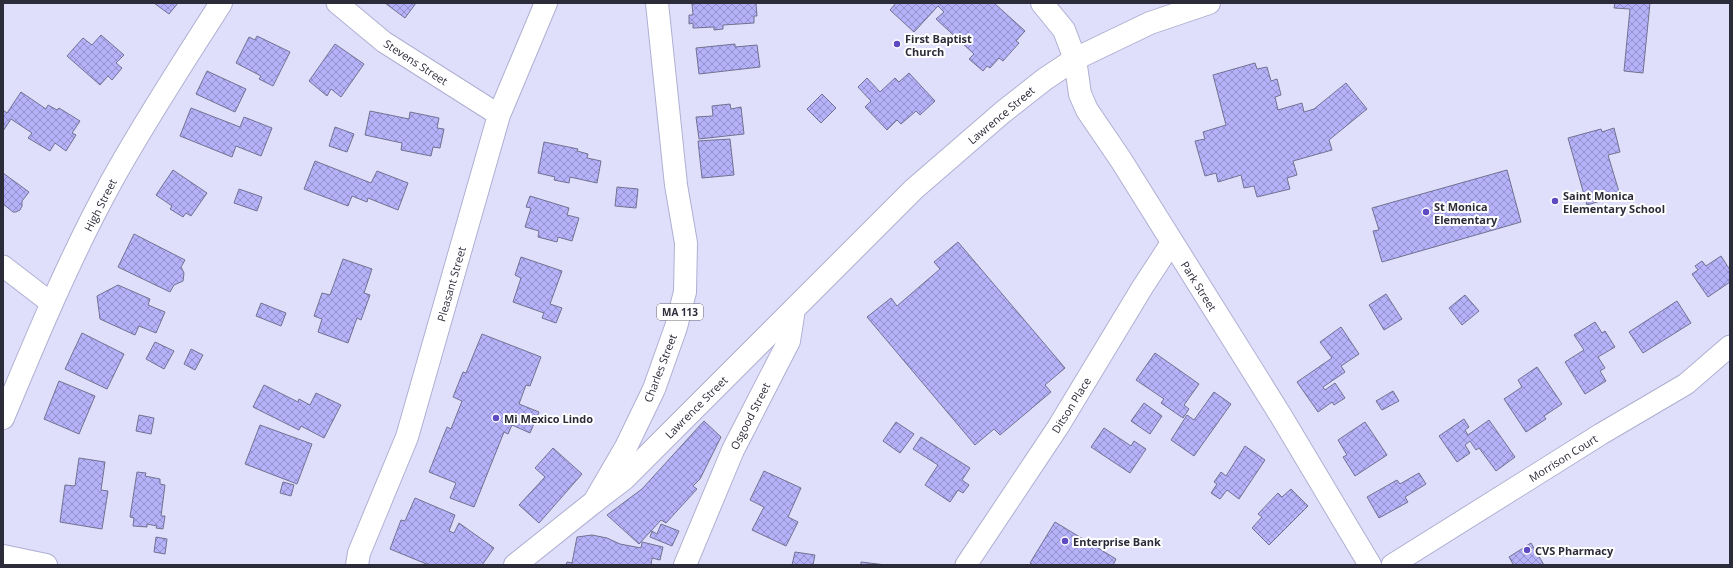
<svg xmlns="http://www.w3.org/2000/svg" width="1733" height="568" font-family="'Open Sans',sans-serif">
  <defs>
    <pattern id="building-cross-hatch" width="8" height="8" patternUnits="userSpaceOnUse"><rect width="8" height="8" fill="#b5b2fa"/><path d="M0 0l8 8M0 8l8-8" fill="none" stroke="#9391cb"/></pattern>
  </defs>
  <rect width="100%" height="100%" fill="#dfdffc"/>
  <g fill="url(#building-cross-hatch)" stroke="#717191">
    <polygon points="154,3 178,3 169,14"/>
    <polygon points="385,3 416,3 405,18"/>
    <polygon points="707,3 756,3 757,16 754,16 754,23 723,25 723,29 714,30 714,27 693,28 693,23 689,24 689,15 693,15 692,4"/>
    <polygon points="896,3 994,3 1025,31 1016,41 1019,43 1003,61 999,58 990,68 987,66 983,71 969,59 974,54 936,19 944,12 938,6 914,32 890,10"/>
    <polygon points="1615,3 1650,3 1643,73 1624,71 1630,9 1614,8"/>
    <polygon points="101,35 124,55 116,63 122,68 112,80 108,76 100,85 67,56 83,38 92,45"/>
    <polygon points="257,36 290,52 273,86 259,79 261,76 236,63 249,37 255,40"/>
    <polygon points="335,44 364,64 341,97 331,89 327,96 309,81"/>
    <polygon points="735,44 735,47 757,45 760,67 699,74 696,48"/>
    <polygon points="1255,63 1257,69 1267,67 1271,81 1277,79 1281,95 1275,97 1278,110 1302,103 1304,112 1314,109 1346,83 1367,109 1329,140 1332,150 1293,161 1297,175 1287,178 1290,189 1257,197 1254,186 1244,188 1241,175 1218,182 1216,173 1205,176 1195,141 1205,139 1203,132 1226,125 1213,75"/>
    <polygon points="207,71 246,89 235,112 196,94"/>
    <polygon points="909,73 935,101 920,115 916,111 901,124 897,120 887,130 865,107 871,101 858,87 867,78 880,92 895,78 899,82"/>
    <polygon points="21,92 46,109 48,105 57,110 59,108 80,121 72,133 76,135 66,151 55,143 50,151 28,138 32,133 11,119 3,131 3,110 7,113"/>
    <polygon points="822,94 836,108 821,123 807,109"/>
    <polygon points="730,104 731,109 741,107 744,134 699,139 696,117 713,116 712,106"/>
    <polygon points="191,108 240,127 244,117 272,128 261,156 236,146 232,157 180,136"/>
    <polygon points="370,111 409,119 410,112 439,118 437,128 444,129 440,148 433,147 431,156 401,150 402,143 365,135"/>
    <polygon points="335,127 354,134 347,152 329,146"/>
    <polygon points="1614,128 1620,152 1608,155 1620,195 1587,205 1568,138 1601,129 1602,132"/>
    <polygon points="730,139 734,175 702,178 698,141"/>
    <polygon points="544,142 578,149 577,151 588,154 587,158 601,161 597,183 570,177 569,183 554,180 555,177 538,173"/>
    <polygon points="315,161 371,183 377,171 408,183 398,210 368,198 367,202 352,196 348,206 304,189"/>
    <polygon points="173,170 207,193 191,216 186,213 183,217 170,209 172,206 156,195"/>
    <polygon points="1507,170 1521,222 1382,262 1373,231 1379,230 1372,208"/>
    <polygon points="3,173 29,192 22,201 22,206 20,210 16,212 13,212 3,204"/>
    <polygon points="617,187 638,189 636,208 615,206"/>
    <polygon points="239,189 262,197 257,211 234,203"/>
    <polygon points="530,196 569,208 567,215 579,218 572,241 558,237 557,242 538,237 539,231 525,227 531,208 526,207"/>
    <polygon points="134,234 185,260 181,267 184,273 183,281 174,285 170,292 118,267"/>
    <polygon points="958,242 1065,368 1045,385 1051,392 1000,435 994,429 975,445 867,317 891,298 897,306 940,269 934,262"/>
    <polygon points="1721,256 1730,270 1730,282 1708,297 1692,274 1698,270 1695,266 1702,261 1706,266"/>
    <polygon points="521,257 562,271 550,304 562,308 556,323 542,318 544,313 513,302 521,278 515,275"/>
    <polygon points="343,259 372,269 364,293 370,295 361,320 357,318 348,343 318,332 322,319 314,316 322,293 330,295"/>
    <polygon points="118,285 150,299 148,305 165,312 156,333 139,326 135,335 100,319 97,296"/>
    <polygon points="1386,294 1402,319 1384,330 1369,305"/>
    <polygon points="1465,295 1479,311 1462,325 1449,308"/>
    <polygon points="1677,301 1691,323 1643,353 1629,332"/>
    <polygon points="261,303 286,313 281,326 256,316"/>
    <polygon points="1595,322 1602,333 1605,331 1615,347 1598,357 1605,368 1600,371 1606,381 1585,394 1565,362 1584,350 1574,335"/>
    <polygon points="1341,327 1359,354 1341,366 1345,372 1323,387 1325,390 1335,383 1345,398 1334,405 1332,402 1318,412 1297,382 1332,358 1320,342"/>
    <polygon points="82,333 124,354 107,389 65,369"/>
    <polygon points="482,334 541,357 530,386 526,385 519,404 539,412 530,433 512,425 508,434 504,432 474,507 450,498 456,483 429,472 447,427 451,429 462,401 453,397 463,372 466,373"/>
    <polygon points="155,342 174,351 164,369 146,359"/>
    <polygon points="191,349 203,355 195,370 184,364"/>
    <polygon points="1155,353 1199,384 1184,405 1189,409 1183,418 1161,403 1164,399 1136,380"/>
    <polygon points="1537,367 1562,404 1544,416 1546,419 1526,432 1504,399 1522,387 1518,380"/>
    <polygon points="59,381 95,396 79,434 44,419"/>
    <polygon points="264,385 298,402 299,399 310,405 316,393 341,405 324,438 301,426 299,430 253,407"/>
    <polygon points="1393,391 1399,401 1382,410 1376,401"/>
    <polygon points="1214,392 1231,404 1194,456 1171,440 1187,415 1194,420"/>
    <polygon points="1144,403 1162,416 1150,434 1131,421"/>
    <polygon points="139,415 154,418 151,434 136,431"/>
    <polygon points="1464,419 1469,427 1465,430 1468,435 1489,420 1515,457 1496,471 1479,448 1476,450 1470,441 1465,445 1470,453 1457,462 1439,436"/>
    <polygon points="704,421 721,437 700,479 693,486 697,489 666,523 661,520 639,544 607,515 642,489"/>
    <polygon points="896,422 914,434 900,453 883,441"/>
    <polygon points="1365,422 1387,455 1355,476 1343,457 1347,455 1338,440"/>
    <polygon points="260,425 312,444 297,484 245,464"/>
    <polygon points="1104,428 1131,446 1134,441 1146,449 1130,473 1091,447"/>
    <polygon points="921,437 970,468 962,480 969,485 963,493 958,490 950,502 925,485 938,465 913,449"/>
    <polygon points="1245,446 1265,460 1239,499 1227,490 1220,499 1211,493 1217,484 1214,482 1221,472 1226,476"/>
    <polygon points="553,448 582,474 539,523 519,505 545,477 535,468"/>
    <polygon points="79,458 105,462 101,490 108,491 102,529 60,522 65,485 75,486"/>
    <polygon points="764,471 801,488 788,517 798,522 786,546 752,530 764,507 750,500"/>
    <polygon points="137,472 146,473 145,476 160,479 160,484 165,485 161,516 165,516 163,529 156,528 157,526 147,524 147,527 133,526 134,518 130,517"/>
    <polygon points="1419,473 1426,484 1405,497 1408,502 1379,518 1367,497 1397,480 1400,484"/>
    <polygon points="283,482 294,485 291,496 280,493"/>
    <polygon points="1291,489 1308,506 1269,545 1252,528 1262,517 1258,514 1278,493 1282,497"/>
    <polygon points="415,498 455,515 449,531 454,533 459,523 494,548 482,565 429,565 390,549 401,520 405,521"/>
    <polygon points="1055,522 1116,559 1113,565 1034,565 1030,563"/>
    <polygon points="661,524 679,531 672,546 650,537 652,531 657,534"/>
    <polygon points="592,535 607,538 620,544 641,548 642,542 663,547 660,560 652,558 651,565 566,565 567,562 572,563 577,537"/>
    <polygon points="156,537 167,539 165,554 154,552"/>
    <polygon points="1531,543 1544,565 1511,565 1513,564 1509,557"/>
    <polygon points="795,552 815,555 813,565 792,565"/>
    <polygon points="861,562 886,565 861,565"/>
  </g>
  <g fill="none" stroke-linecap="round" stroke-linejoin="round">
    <g stroke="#afafd2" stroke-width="23">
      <g id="street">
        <polyline points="337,3 384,42 499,115"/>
        <polyline points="3,266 51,303"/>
        <polyline points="966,565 1058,427 1142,288 1172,242"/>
        <polyline points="1392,565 1601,434 1686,384 1730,346"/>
      </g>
    </g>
    <g stroke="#afafd2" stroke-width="24">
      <g id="secondary">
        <polyline points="1042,3 1064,30 1075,59 1080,94 1087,110 1121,160 1281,416 1370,565"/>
        <path d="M3,418C36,339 69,259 110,184C144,122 183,63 221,3"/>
        <polyline points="594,502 624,479 794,309"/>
        <polyline points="685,565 733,450 789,341 794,309 914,189 1003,112 1045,79 1075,59 1150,23 1209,3"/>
      </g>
    </g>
    <g stroke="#afafd2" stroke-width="24">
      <g id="primary">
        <polyline points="3,556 46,565"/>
        <polyline points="357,565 359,553 407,437 499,115 546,3"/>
        <polyline points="515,565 594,502 626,447 654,389 676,327 685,292 686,243 676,185 657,3"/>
      </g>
    </g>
    <use href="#street" stroke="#fff" stroke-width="21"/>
    <use href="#secondary" stroke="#fff" stroke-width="22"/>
    <use href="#primary" stroke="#fff" stroke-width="22"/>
  </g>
  <g fill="#5d49c1" stroke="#fff" stroke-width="1.5">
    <circle cx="897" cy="44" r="4"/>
    <circle cx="1555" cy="201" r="4"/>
    <circle cx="1426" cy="212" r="4"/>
    <circle cx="496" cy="418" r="4"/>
    <circle cx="1065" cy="541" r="4"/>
    <circle cx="1527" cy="550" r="4"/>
  </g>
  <g text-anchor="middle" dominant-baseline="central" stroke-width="4" stroke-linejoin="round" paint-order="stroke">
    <rect fill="#fff" stroke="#6b6b74" stroke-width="1" x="657" y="304" width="46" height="16" rx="3"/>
    <g font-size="10" font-weight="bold" fill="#2b2b39">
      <text x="680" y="312">MA 113</text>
    </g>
    <g font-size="11" font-weight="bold" fill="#2b2b39" stroke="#fff" text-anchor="start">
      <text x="905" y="38">First Baptist<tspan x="905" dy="13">Church</tspan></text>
      <text x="1563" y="195">Saint Monica<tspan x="1563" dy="13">Elementary School</tspan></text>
      <text x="1434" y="206">St Monica<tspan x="1434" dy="13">Elementary</tspan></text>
      <text x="504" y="418">Mi Mexico Lindo</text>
      <text x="1073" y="541">Enterprise Bank</text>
      <text x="1535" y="550">CVS Pharmacy</text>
    </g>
    <g font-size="11" fill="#2b2b39" stroke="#fff">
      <text transform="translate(416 62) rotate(33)">Stevens Street</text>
      <text transform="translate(1001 115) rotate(-40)">Lawrence Street</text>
      <text transform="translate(100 205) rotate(-63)">High Street</text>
      <text transform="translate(451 284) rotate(-74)">Pleasant Street</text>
      <text transform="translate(1199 286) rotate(58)">Park Street</text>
      <text transform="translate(660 368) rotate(-69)">Charles Street</text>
      <text transform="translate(1071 405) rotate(-58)">Ditson Place</text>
      <text transform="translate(696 407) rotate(-45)">Lawrence Street</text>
      <text transform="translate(750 416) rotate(-63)">Osgood Street</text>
      <text transform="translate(1563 458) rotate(-32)">Morrison Court</text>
    </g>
  </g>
  <rect width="1733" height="568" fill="none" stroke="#2b2b39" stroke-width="8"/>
</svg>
